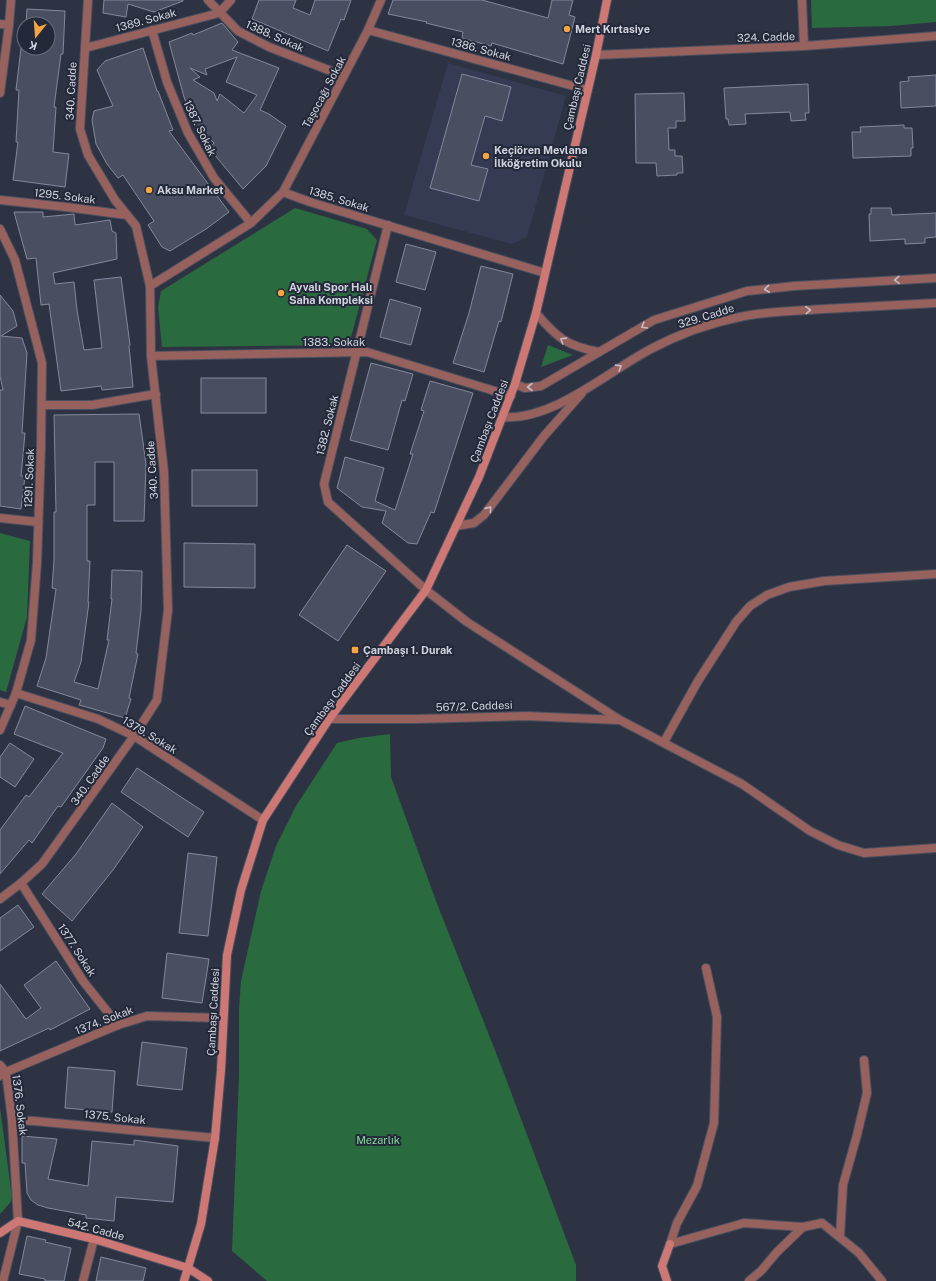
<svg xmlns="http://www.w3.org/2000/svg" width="936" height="1281" font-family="'Public Sans',sans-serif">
  <rect width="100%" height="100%" fill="#2e3344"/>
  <polygon fill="#343b52" points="448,63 566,96 527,237 512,244 404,215"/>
  <g fill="#296a3e">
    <polygon points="811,0 936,0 936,22 891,26 812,28"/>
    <polygon points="295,208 367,229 377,240 349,345 162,347 158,307 161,291"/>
    <polygon points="548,345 573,355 541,367"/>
    <polygon points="0,533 30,541 27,617 6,692 0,690"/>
    <polygon points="390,734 391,777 436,901 500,1063 576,1265 576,1281 267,1281 232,1251 239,1075 239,1009 241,981 261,891 276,846 296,806 337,743 359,738"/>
    <polygon points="0,1107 12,1198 10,1203 0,1214"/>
  </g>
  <g fill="#494f60" stroke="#83899d" fill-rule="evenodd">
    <polygon points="104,0 183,0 183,1 154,12 128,4 126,17 103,13"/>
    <polygon points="259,0 296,0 293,8 310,15 315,0 351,0 344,20 341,19 328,51 252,19"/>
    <polygon points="393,0 482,0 548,18 552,0 573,0 569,15 575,17 563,64 492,43 491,46 462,38 463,32 426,23 427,22 388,14"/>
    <polygon points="27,9 65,11 63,54 61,54 54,107 56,107 53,152 69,154 65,187 13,180 18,142 16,142 19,90 16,90 21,48 48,48 48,24 26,24"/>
    <path d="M222,23L238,42L232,50L279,68L260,110L269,114L286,126L266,166L243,189L209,148L214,143L194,124L184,97L169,42L192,33L193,35ZM237,57L226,82L257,95L244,113L220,94L217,101L214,93L193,80L200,77L190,68L207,75L205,69Z"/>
    <polygon points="143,48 157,91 158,91 173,130 169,131 229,212 206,229 170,251 162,247 148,225 154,221 123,175 118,178 107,164 96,144 92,120 94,111 113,106 97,70 105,61"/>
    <polygon points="462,74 511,87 502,121 485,116 471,165 488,169 479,201 430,188"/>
    <polygon points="936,75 936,106 901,108 900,82 909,81 908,77"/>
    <polygon points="808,84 809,113 805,113 806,120 791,121 790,112 745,114 746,124 729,125 728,119 726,119 724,88"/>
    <polygon points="684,93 685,121 676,121 676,128 668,128 669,150 675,150 675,156 682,156 683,173 677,173 677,175 657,176 656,163 636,163 635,94"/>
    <polygon points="904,125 904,128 912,128 913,148 911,148 911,156 853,158 852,132 861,132 860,127"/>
    <polygon points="871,208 891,208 892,215 936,213 936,237 925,238 925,243 905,244 905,239 870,241 869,214 871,214"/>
    <polygon points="14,212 43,212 43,217 74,214 75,225 110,220 112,231 116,233 117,259 53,273 55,284 74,282 77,310 84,350 102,348 94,280 121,277 130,345 129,346 133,387 102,390 101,386 61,391 49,304 41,305 36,258 27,259"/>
    <polygon points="406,244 436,252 425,290 396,282"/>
    <polygon points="481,266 513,274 501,322 499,321 484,372 453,363 469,313"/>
    <polygon points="0,295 13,311 17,326 1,336 22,338 27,353 22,433 25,433 21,476 25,476 21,509 0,506 0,390 3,390 0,376"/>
    <polygon points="390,299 421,308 411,345 380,337"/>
    <polygon points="371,363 413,374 405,401 402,400 388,450 350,440"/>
    <rect x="201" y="378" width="65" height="35"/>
    <polygon points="430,381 473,393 434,513 431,512 417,544 408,543 382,523 386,511 362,507 337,488 345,457 384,468 375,501 395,510 413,454 410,454 424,411 421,410"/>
    <polygon points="139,414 146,464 144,521 114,521 114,462 95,462 95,505 87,505 87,561 90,561 88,602 89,602 81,662 74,682 98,689 109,640 107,640 112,599 111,599 112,570 142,571 141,611 136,653 138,654 129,698 131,699 125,718 79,705 81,700 37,686 46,658 56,589 52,588 54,560 54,512 56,512 54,415"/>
    <rect x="192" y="470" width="65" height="36"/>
    <polygon points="184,543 255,544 255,588 184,587"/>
    <polygon points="347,545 386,571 338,641 299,615"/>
    <polygon points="25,706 106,739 103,748 61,807 58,806 32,843 29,840 0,874 0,830 26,795 29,797 63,753 14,734"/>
    <polygon points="10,743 34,759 15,787 0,777 0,757"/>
    <polygon points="137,768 204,812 188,837 121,792"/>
    <polygon points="112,803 143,827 113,870 72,921 42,894 76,854"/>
    <polygon points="188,853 217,857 208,936 179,933"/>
    <polygon points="18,905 34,927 0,951 0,918"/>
    <polygon points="167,953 209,959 202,1003 162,998"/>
    <polygon points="56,961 90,1009 50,1030 49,1028 0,1051 0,984 26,1019 41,1008 24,985"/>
    <polygon points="142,1042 187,1048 182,1090 137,1085"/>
    <polygon points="68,1067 115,1071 112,1112 65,1108"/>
    <polygon points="22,1136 57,1139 48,1179 88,1186 92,1141 134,1145 134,1140 178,1146 173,1202 116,1197 114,1221 86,1218 86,1215 48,1208 38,1205 31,1200 27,1193 25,1163 22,1163"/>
    <polygon points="27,1236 46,1240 45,1242 71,1248 64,1281 45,1281 45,1279 19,1274"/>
    <polygon points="101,1257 146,1268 143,1281 96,1281"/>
  </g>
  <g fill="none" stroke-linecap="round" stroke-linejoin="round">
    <g stroke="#4b5060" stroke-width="10">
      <g id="street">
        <polyline points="208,0 238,31 269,47 344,76"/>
        <polyline points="802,0 804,46"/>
        <polyline points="0,24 9,25"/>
        <polyline points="152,30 167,82 188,133 214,178 251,223"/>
        <polyline points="368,30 588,90"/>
        <polyline points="85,48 219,13 231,0"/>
        <polyline points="596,55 804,46 936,36"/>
        <polyline points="0,93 9,25 11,0"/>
        <polyline points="283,192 368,30 381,0"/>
        <polyline points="0,200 66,207 127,215"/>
        <polyline points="388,225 324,484 328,502 426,590 467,622 620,720 742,784 810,831 838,845 864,853 936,848"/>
        <polyline points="0,229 15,260 42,363 41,447 37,563 31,640 16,693 0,730"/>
        <polyline points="150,286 251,223 283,192 310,202 545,273"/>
        <path d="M536,313C557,338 567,346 599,352"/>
        <polyline points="151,356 367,352 511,396"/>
        <polyline points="515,384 525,388 541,386 654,320 747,291 794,286 936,278"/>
        <polyline points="42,405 92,405 156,394"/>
        <path d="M503,417C552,421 606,373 649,350C677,335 709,323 740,317C768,311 796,311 824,309C861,307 899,305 936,303"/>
        <polyline points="0,518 38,522"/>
        <polyline points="456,526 474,523 484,515 544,436 582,393"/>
        <polyline points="16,693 98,719 134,736 263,820"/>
        <polyline points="0,702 11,705"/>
        <polyline points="329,719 417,719 526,716 618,720"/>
        <polyline points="664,742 698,681 736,622 750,606 767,595 789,587 824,581 936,574"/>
        <polyline points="21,883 83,981 118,1025"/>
        <polyline points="0,899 21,883 42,864 134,736 157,700 168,610 164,472 151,356 150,286 136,226 115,200 88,155 80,129 88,0"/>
        <polyline points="0,1065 6,1072 12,1120 18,1221 3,1281"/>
        <polyline points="0,1076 6,1072 118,1025 147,1016 223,1018"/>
        <polyline points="12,1120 34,1121 215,1138"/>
        <polyline points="840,1236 843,1185 857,1135 867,1093 864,1060"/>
        <polyline points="670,1244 677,1223 697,1186 714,1123 717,1017 706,968"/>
        <polyline points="670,1244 744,1223 803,1227"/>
        <polyline points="83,1281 94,1239"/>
        <polyline points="749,1281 761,1271 777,1252 803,1227 822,1223 859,1253 882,1281"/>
      </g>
    </g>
    <g stroke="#4b5060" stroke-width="10">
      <g id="secondary">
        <polyline points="0,1233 18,1221 94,1239 188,1268 208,1281"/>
        <polyline points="184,1281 201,1224 215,1138 221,1070 227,955 241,890 263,820 329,719 426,590 479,477 515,384 536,313 596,55 607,0"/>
        <polyline points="667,1281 662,1266 670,1244"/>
      </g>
    </g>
    <use href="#street" stroke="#97615e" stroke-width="8"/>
    <use href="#secondary" stroke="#cd7875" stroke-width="8"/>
  </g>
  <defs><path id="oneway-chevron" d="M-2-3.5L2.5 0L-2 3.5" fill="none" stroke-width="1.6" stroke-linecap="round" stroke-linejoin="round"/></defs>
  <g stroke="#c5bcc4">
    <use href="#oneway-chevron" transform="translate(897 280) rotate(177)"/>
    <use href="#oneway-chevron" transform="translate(767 289) rotate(174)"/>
    <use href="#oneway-chevron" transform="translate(808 310) rotate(-3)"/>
    <use href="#oneway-chevron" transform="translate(644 326) rotate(150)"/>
    <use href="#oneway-chevron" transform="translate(563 340) rotate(-148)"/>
    <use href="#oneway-chevron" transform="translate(619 367) rotate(-32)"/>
    <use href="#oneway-chevron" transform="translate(530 387) rotate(180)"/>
    <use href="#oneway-chevron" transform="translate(489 509) rotate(-51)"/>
  </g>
  <g fill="#f3a443" stroke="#242939" stroke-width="1.5">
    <circle cx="567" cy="29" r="4"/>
    <circle cx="486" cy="156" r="4"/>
    <circle cx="149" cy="190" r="4"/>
    <circle cx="281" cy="293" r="4"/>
    <rect x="351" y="646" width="8" height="8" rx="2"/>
  </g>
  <g text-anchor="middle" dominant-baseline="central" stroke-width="4" stroke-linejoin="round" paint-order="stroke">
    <g font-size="11" fill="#d0d3de" stroke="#242939">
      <text transform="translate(146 20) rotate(-15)">1389. Sokak</text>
      <text transform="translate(275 36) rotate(24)">1388. Sokak</text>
      <text transform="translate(766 37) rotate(-2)">324. Cadde</text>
      <text transform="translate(481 49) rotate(15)">1386. Sokak</text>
      <text transform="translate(577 87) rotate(-77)">Çambaşı Caddesi</text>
      <text transform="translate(71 91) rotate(-87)">340. Cadde</text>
      <text transform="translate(324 92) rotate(-62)">Taşocağı Sokak</text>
      <text transform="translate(200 128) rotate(64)">1387. Sokak</text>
      <text transform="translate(65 196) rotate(7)">1295. Sokak</text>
      <text transform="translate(339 199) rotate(17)">1385. Sokak</text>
      <text transform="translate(706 316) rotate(-17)">329. Cadde</text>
      <text x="334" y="342">1383. Sokak</text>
      <text transform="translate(489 421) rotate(-69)">Çambaşı Caddesi</text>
      <text transform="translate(327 425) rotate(-76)">1382. Sokak</text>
      <text transform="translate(152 470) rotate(-94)">340. Cadde</text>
      <text transform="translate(29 478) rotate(-88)">1291. Sokak</text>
      <text transform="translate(332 699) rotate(-54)">Çambaşı Caddesi</text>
      <text transform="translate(474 706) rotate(-2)">567/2. Caddesi</text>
      <text transform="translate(150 735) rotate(31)">1379. Sokak</text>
      <text transform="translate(90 780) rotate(-55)">340. Cadde</text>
      <text transform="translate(77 950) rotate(57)">1377. Sokak</text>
      <text transform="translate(213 1012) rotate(-87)">Çambaşı Caddesi</text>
      <text transform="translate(104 1020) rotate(-21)">1374. Sokak</text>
      <text transform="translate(20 1105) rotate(83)">1376. Sokak</text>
      <text transform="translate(115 1117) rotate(6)">1375. Sokak</text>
      <text transform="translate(96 1229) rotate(15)">542. Cadde</text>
    </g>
    <g font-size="11" font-weight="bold" fill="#d0d3de" stroke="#242939" text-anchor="start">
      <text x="575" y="29">Mert Kırtasiye</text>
      <text x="494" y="150">Keçiören Mevlana<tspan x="494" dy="13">İlköğretim Okulu</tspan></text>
      <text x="157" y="190">Aksu Market</text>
      <text x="289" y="287">Ayvalı Spor Halı<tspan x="289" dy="13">Saha Kompleksi</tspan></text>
      <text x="363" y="650">Çambaşı 1. Durak</text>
    </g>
    <g font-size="11" fill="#80db99" stroke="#242939">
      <text x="378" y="1140">Mezarlık</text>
    </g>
  </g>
  <g transform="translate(36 36) rotate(197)"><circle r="19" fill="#242939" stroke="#696d7b"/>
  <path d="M0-3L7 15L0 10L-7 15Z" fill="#f3a443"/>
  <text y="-6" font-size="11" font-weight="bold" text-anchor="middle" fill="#d0d3de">K</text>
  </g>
</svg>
